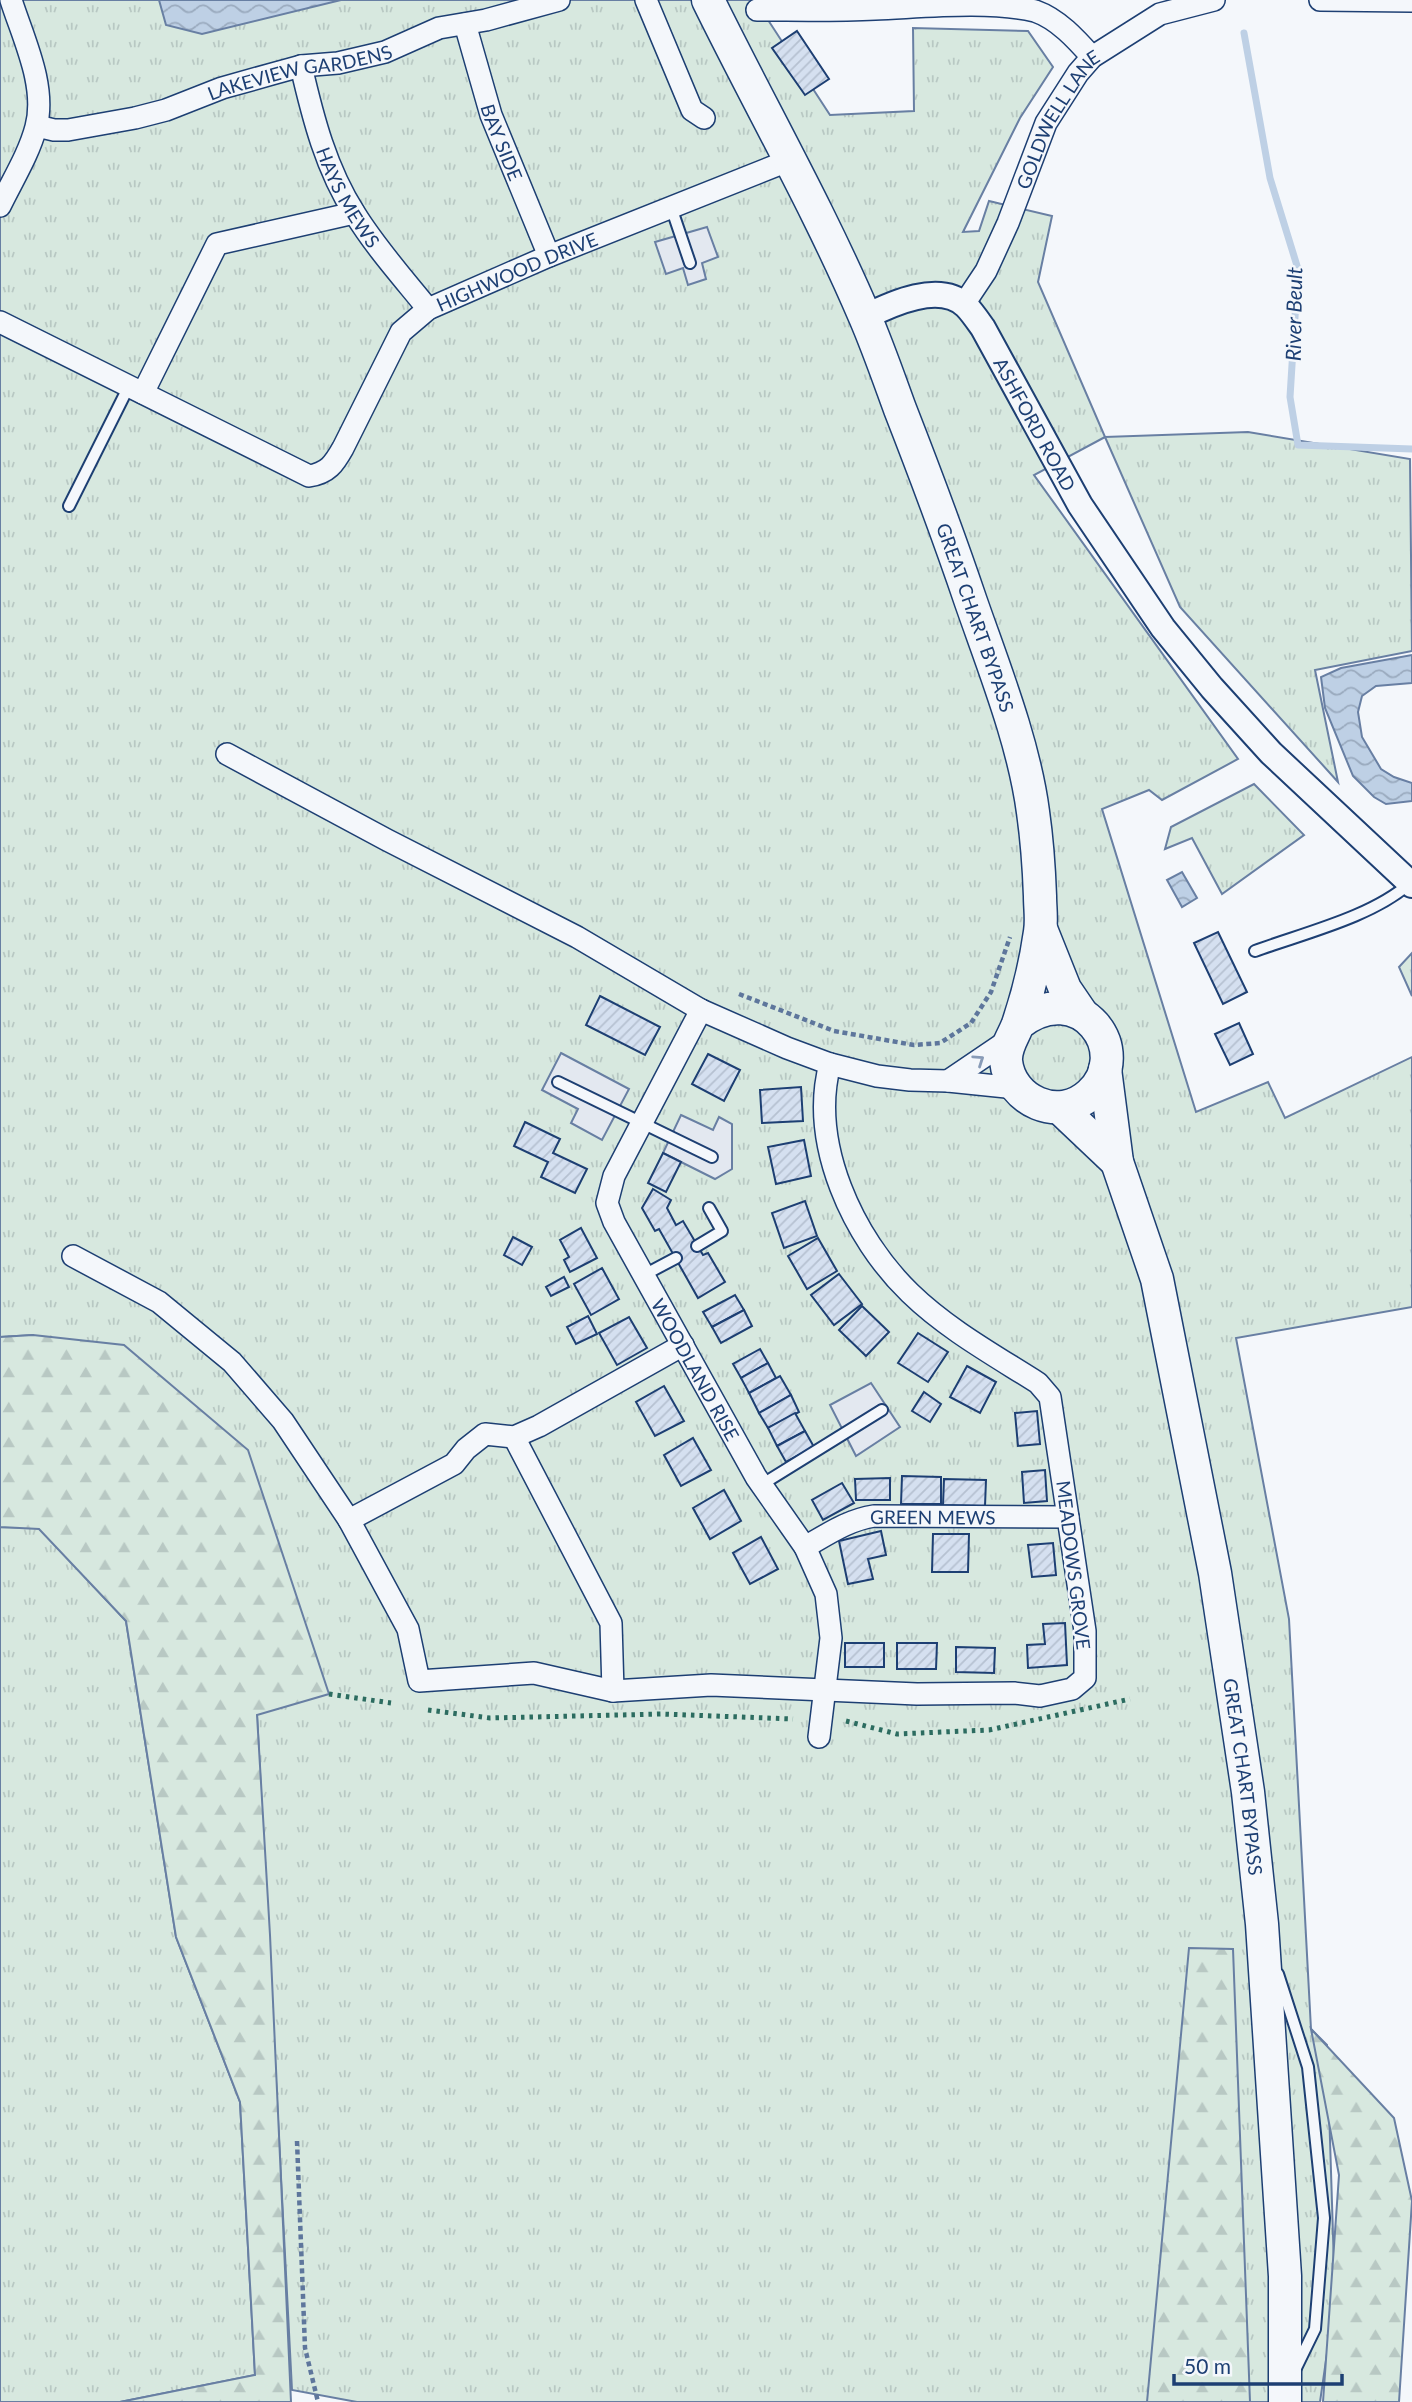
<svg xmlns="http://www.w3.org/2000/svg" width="1412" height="2402" font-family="Lato,sans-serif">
  <defs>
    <pattern id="grass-tufts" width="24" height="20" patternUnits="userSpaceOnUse" patternTransform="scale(1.75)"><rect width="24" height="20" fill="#d7e8df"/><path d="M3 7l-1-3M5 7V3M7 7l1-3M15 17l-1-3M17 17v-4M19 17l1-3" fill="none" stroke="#b8c8c3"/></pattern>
    <pattern id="forest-firs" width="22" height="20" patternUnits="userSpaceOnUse" patternTransform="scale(1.75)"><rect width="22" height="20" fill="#d7e8df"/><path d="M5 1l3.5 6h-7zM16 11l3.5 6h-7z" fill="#b8c8c3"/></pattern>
    <pattern id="water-waves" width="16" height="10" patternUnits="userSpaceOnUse" patternTransform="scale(1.75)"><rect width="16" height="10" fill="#bed0e5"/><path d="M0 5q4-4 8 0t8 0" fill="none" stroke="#9aaabe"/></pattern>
    <pattern id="building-hatch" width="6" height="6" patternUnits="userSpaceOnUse" patternTransform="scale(1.75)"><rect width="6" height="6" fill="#d5e0f0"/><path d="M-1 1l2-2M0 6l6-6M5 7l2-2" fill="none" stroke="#b6c1d1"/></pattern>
  </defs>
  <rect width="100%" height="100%" fill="#f4f7fb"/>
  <g fill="url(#grass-tufts)" stroke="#687fa3" stroke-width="2">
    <polygon points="0,0 755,0 830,115 914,111 913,28 1028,31 1053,67 1020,118 963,232 979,231 989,201 1052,216 1038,282 1105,437 1248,432 1410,459 1412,651 1315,670 1338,782 1180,607 1105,437 1034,475 1238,759 1162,800 1149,790 1102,809 1196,1112 1268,1082 1285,1118 1412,1057 1412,1307 1236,1338 1289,1619 1311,2029 1327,2045 1335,2298 1320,2402 357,2402 292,2390 257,1714 33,1335 0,1337"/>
    <polygon points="1254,784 1304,835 1222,894 1192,838 1165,849 1171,827"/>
    <polygon points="1412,953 1412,996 1399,967"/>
    <polygon points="0,1527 39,1528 126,1621 176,1937 240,2102 255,2375 120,2402 0,2402"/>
  </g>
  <g fill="url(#forest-firs)" stroke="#687fa3" stroke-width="2">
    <polygon points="33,1335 124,1345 248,1450 329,1694 257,1715 270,1935 291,2402 120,2402 255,2375 240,2102 176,1937 126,1621 39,1529 0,1527 0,1337"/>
    <polygon points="1189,1948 1233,1949 1250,2402 1147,2402"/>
    <polygon points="1311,2029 1394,2118 1412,2201 1399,2402 1323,2402 1339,2175"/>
  </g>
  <g fill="#e3e8f0" stroke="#687fa3" stroke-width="2">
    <polygon points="707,227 718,257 702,263 706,279 688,285 683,268 666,274 655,242"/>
    <polygon points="561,1053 629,1089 602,1140 571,1123 578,1109 542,1090"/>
    <polygon points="681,1115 713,1130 719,1117 732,1124 732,1169 715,1179 663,1153"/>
    <polygon points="871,1383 900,1427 856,1456 830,1405"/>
  </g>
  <g fill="url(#water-waves)" stroke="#687fa3" stroke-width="2">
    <polygon points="159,0 341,0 202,34 166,25"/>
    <polygon points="1412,655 1412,683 1376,686 1362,696 1358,712 1362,737 1381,769 1394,777 1412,783 1412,801 1386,804 1374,797 1353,776 1325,708 1321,677 1341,668"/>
    <polygon points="1182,872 1197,898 1182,907 1167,880"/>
  </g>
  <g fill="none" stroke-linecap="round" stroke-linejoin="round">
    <polyline stroke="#bed0e5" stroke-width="7" points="1244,33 1270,178 1298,269 1290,397 1298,445 1412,449"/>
  </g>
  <g fill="url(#building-hatch)" stroke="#1d3f73" stroke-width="2">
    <polygon points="797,31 829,79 805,95 772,48"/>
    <polygon points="1218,932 1247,992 1223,1004 1194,943"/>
    <polygon points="600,996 660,1027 645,1055 586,1025"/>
    <polygon points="1239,1023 1253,1054 1230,1065 1215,1034"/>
    <polygon points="708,1054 740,1070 724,1101 692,1084"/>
    <polygon points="801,1087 803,1121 762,1123 760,1090"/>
    <polygon points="525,1122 560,1139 553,1153 587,1169 575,1193 541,1177 548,1162 514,1146"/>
    <polygon points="804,1140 811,1176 776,1184 768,1147"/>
    <polygon points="663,1153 681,1162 666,1192 648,1183"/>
    <polygon points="653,1189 671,1200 667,1208 676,1225 683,1221 703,1255 708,1253 725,1282 698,1298 659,1229 655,1231 642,1208"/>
    <polygon points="805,1201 817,1236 784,1248 772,1213"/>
    <polygon points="581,1228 597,1258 570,1272 564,1260 569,1257 560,1240"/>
    <polygon points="513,1237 532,1247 522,1265 504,1255"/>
    <polygon points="818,1238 837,1271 807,1289 788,1256"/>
    <polygon points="602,1268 619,1299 591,1315 574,1284"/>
    <polygon points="839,1274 862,1304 834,1325 811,1295"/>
    <polygon points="564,1277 569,1287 551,1296 546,1287"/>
    <polygon points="735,1295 744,1310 712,1327 703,1312"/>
    <polygon points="862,1306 889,1332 866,1356 839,1330"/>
    <polygon points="744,1310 752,1326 721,1343 712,1327"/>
    <polygon points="588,1316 597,1334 576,1344 567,1327"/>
    <polygon points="629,1317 647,1348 617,1365 599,1333"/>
    <polygon points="918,1333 948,1352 928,1382 898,1363"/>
    <polygon points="760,1349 768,1363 741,1378 733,1364"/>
    <polygon points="768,1363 776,1378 749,1393 741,1378"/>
    <polygon points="967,1366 996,1382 980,1413 950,1397"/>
    <polygon points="780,1376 791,1395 759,1413 749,1393"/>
    <polygon points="664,1386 684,1421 655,1436 636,1402"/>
    <polygon points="924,1392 941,1404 930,1422 912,1411"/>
    <polygon points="791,1395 799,1412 768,1428 759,1413"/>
    <polygon points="1037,1411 1040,1444 1018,1446 1015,1413"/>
    <polygon points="795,1413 805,1431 777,1446 768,1428"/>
    <polygon points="805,1431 814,1447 786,1462 777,1446"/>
    <polygon points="693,1438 711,1470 681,1486 664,1455"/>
    <polygon points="1045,1470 1047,1501 1024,1503 1022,1472"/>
    <polygon points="902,1476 941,1477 941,1504 901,1504"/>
    <polygon points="890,1478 890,1500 856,1500 855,1479"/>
    <polygon points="944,1479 986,1480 985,1506 943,1505"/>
    <polygon points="842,1483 854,1503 823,1520 812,1500"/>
    <polygon points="724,1490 741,1521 710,1539 693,1508"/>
    <polygon points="881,1531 886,1555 868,1559 873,1579 848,1584 839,1541"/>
    <polygon points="933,1534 969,1534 968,1572 932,1572"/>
    <polygon points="761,1537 778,1569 750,1584 733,1553"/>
    <polygon points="1053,1543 1056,1575 1032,1577 1028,1545"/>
    <polygon points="1065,1623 1067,1665 1028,1668 1027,1645 1045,1644 1043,1624"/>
    <rect x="845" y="1643" width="39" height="24"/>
    <polygon points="897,1643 937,1643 936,1669 897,1669"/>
    <polygon points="956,1647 995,1648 994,1673 956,1672"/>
  </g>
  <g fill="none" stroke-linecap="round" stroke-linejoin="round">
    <g stroke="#1d3f73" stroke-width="14">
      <g id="service">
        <polyline points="671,207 690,263"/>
        <polyline points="69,506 129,386"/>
        <path d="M1255,951C1304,933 1372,917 1410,883"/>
        <polyline points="558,1082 712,1157"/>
        <polyline points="697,1246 722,1231 709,1208"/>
        <polyline points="644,1275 676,1258"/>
        <polyline points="761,1485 882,1410"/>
        <polyline points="1278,1974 1308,2067 1324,2218 1315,2329 1295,2370"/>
      </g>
    </g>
    <g stroke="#1d3f73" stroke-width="24">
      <g id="minor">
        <polyline points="646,0 692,110 704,118"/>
        <polyline points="1320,0 1412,1"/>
        <path d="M757,10C796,10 836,11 875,9C924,7 987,0 1035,11C1058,19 1076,39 1092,57"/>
        <path id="s1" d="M465,24L491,115L549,256"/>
        <path id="s2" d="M301,66C313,118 326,169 355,214C376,248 403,278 428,309"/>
        <path id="s3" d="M37,126L54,130H68L135,118L166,110L222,88L272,74L301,66L338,63L385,52L439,28L486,20L559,0"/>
        <path d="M0,206C12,181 29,154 36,127C47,86 23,38 11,0"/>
        <path id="s4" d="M964,304L986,271L1008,223L1046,123L1078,73L1092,57L1160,14L1214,0"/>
        <path id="s5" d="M0,322L309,476C328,473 334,464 343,448L401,332L428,309L549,256L790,160"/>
        <polyline points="143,393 217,244 354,213"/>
        <polyline points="227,754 387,840 577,937 701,1010 787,1048 830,1064 877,1076 910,1080 948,1081 1016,1088"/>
        <path id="s6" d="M701,1010L614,1176L607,1203L614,1222L756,1477L805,1547L826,1594L831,1638L819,1737"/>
        <polyline points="948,1081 1010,1039"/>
        <path d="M73,1256L159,1302L232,1362L283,1421L349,1520L408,1629L419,1681L534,1673L613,1691L711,1685L917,1694L1014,1693L1040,1696L1072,1689L1085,1678V1631L1050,1397L1038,1383C994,1355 947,1329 910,1293C853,1238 809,1143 830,1064"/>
        <polyline points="514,1437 611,1623 613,1691"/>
        <polyline points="349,1520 454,1464 466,1449 485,1434 514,1437 539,1426 683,1345"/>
        <path id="s7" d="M805,1547C828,1534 848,1520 874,1516L1068,1517"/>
      </g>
    </g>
    <g stroke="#1d3f73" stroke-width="28">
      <g id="tertiary">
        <path id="s8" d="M865,317C891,304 940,281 966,306C972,312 978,321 983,328L1080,505L1163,628L1212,688L1271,753L1412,885"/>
      </g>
    </g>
    <g stroke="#1d3f73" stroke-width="35">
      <g id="primary">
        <path id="s9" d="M708,0C760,106 819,209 865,317C878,347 889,379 900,409C925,473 949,537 971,602C994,668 1024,743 1033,812C1037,840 1039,868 1040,896C1040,908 1042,920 1040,932C1036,960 1028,994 1019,1021C1015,1035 1005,1045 1006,1061C1010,1101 1059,1123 1090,1094C1136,1052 1079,975 1018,1024"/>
        <polyline points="1041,929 1065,989 1082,1014"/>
        <path id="s10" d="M1105,1069L1117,1162L1157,1279L1215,1573L1248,1792L1262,1924L1285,2276V2402"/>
        <polyline points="1060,1108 1117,1162"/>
      </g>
    </g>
    <g stroke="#5e769c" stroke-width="4.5" stroke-dasharray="5 3.5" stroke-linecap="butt">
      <polyline points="739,994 834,1031 914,1045 940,1043 971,1023 991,992 1010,937"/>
      <polyline points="297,2141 305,2348 318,2402"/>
    </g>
    <use href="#service" stroke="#f4f7fb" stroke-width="10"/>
    <use href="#minor" stroke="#f4f7fb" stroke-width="21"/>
    <use href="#tertiary" stroke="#f4f7fb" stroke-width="24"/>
    <use href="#primary" stroke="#f4f7fb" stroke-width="32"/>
    <g stroke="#2c6c60" stroke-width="5" stroke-dasharray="3.5 5" stroke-linecap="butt">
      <polyline points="329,1694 391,1703"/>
      <polyline points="428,1710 490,1718 662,1714 793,1719"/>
      <polyline points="846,1721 897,1734 989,1730 1130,1699"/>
    </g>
  </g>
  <defs><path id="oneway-chevron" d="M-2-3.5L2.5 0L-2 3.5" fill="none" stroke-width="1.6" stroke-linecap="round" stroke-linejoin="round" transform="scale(1.75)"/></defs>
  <use stroke="#889bb7" href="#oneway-chevron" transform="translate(979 1060) rotate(-34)"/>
  <g text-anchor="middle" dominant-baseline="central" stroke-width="5" stroke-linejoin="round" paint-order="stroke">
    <g font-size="19" fill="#1d3f73" stroke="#f4f7fb">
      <text stroke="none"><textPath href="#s3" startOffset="271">LAKEVIEW GARDENS</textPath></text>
      <text stroke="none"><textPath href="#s4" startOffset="208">GOLDWELL LANE</textPath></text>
      <text stroke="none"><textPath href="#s1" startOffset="124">BAY SIDE</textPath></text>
      <text stroke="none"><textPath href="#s2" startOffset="140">HAYS MEWS</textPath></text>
      <text stroke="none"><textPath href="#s5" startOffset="653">HIGHWOOD DRIVE</textPath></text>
      <text stroke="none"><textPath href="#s8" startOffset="245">ASHFORD ROAD</textPath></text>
      <text stroke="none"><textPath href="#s9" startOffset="674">GREAT CHART BYPASS</textPath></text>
      <text stroke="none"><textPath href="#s6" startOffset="404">WOODLAND RISE</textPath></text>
      <text stroke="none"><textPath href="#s7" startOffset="135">GREEN MEWS</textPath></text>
      <text transform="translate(1074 1565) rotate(83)">MEADOWS GROVE</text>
      <text stroke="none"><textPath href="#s10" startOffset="723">GREAT CHART BYPASS</textPath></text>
    </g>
    <g font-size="21" font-style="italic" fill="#1d3f73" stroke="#f4f7fb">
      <text transform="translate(1293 314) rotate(-89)">River Beult</text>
    </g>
  </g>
  <path d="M1174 2374v10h168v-10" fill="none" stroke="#1d3f73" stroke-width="3.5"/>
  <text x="1184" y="2374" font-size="21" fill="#1d3f73" stroke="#f4f7fb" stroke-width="5" paint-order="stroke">50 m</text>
</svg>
